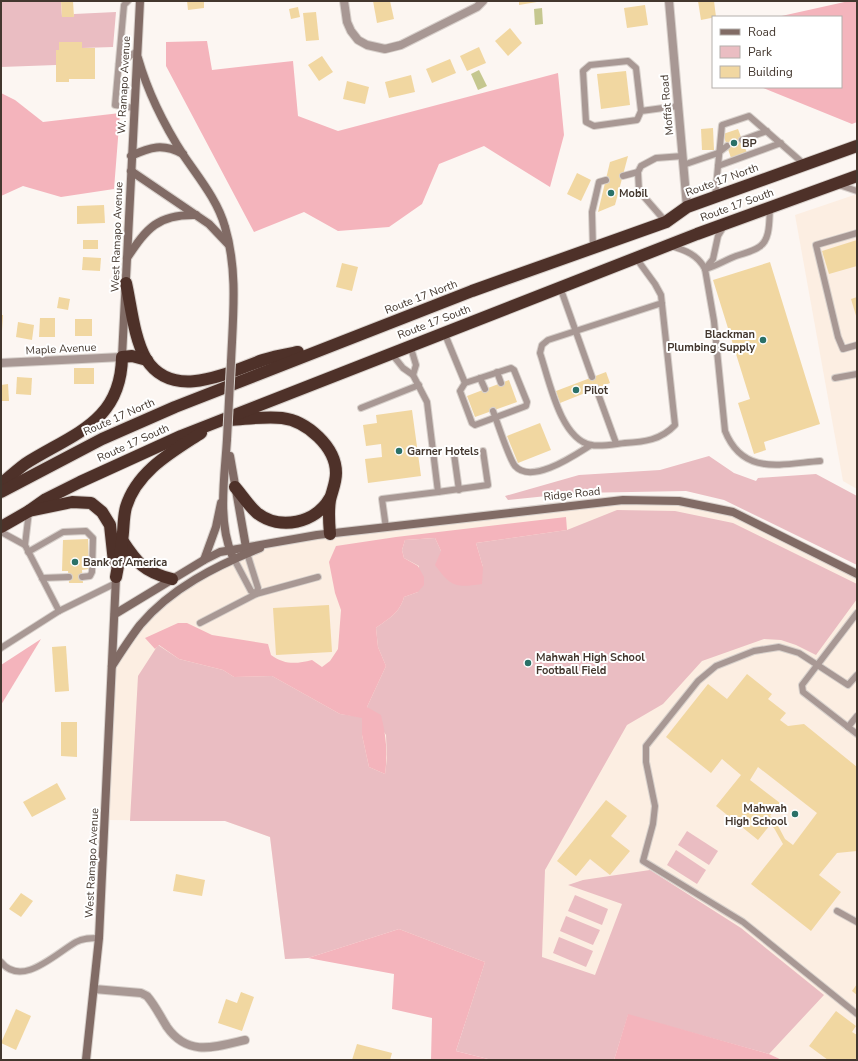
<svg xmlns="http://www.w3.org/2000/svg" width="858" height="1061" font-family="'Nunito Sans',sans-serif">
  <rect width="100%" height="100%" fill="#fcf6f2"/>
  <g fill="#fceee2">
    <polygon points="857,194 857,489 843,481 795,215"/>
    <polygon points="652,499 733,512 857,574 857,1060 782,1060 769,1054 628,1015 614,1060 492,1060 399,929 308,958 285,959 270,837 225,821 106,820 112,666 131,638 178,591 275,542"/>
  </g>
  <g fill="#eabdc2">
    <polygon points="1,1 61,1 62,17 74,17 74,14 116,12 113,47 82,48 82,42 59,42 59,50 56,50 56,65 1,67"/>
    <polygon points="709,456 734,473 756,481 758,478 816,474 857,496 857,565 724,500 686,491 576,493 508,500 505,496 579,475 660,470"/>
    <path d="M617,510L675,511L733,523L857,584V599L816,655L796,645L781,640L764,639L702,661L663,704L627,725L545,870L542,957L595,975L622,904L568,885L583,880L650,870L741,928L824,995L769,1054L628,1015L614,1060H492L456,1051L485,962L399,929L308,958L285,959L270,837L225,821H130L138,676L158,645L179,659L223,670L234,677L272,676L340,714L362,717V735L369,767L385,774L387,758L386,735L367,707L386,666L378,647L376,628C388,619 400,613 404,597L418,592L419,566L404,558L402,550L405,540L435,538L441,551L483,567L476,543L567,530Z"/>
    <polygon points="687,831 718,851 709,865 678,845"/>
    <polygon points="676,850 706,870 697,884 667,865"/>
    <polygon points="575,895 608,909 602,925 568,911"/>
    <polygon points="566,916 600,930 593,945 560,931"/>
    <polygon points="559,937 593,951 586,967 553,953"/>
  </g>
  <g fill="#f4b4bc">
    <polygon points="849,1 857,1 857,122 852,124 761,87 841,87 841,17 777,17"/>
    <polygon points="207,41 212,70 293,61 298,116 338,131 558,73 564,135 550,187 484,146 439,164 422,204 389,227 338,231 304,212 254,232 166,66 166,42"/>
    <polygon points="1,93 15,100 43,122 120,113 114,189 61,197 23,186 1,196"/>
    <path d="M566,517L567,530L476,543L483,567L482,584C456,588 451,587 435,565L441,551L435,538L405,540L402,550L404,558L418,566L424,577V585L418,592L404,597C400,613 388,619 376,628L378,647L386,666L367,707L381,715C386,735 388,753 385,774L369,767L362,735V718L340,714L272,676L234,677L223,670L179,659L159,645L155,649L145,638L178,623H187L212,635L268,644L271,655C285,665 296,664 312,660L322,667L330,661L338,649L341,610L335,593L329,562L336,546L396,537Z"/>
    <polygon points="41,639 1,705 1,665"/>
    <polygon points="399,929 485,962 456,1051 492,1060 431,1060 432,1018 392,1009 394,974 308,958"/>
    <polygon points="628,1014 769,1054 782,1060 614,1060"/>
  </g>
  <g fill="#c5c78f">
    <polygon points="542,8 543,24 535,25 534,9"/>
    <polygon points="479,70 487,86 478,90 471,74"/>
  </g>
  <g fill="#f1d7a1" fill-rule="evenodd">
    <polygon points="61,1 73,1 74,17 62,17"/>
    <polygon points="187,1 204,1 204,8 188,10"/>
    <polygon points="373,1 390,1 394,19 377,23"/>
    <polygon points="519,1 537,1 537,2 519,5"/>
    <polygon points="698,1 714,1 716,17 701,20"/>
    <polygon points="645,5 648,25 627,28 624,8"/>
    <polygon points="298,7 300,17 291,19 289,9"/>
    <polygon points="316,12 319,40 306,41 303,13"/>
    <polygon points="510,28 522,43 508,56 495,41"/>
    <polygon points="59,42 82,42 82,48 95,48 95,79 69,79 69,82 56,82 56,50 59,50"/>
    <polygon points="479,47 486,63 467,71 460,56"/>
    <polygon points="322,56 333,72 319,81 308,65"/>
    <polygon points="450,59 456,73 432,83 426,69"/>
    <polygon points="626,71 630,105 601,109 597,74"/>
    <polygon points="411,75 415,92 389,98 385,82"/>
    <polygon points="347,81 369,87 365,104 343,99"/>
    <polygon points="713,128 714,150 702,150 701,129"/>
    <polygon points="738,129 747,153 731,158 723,134"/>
    <polygon points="628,156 615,205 598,212 610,162"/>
    <polygon points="577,173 591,180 581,201 567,194"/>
    <polygon points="104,205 105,223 77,224 77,206"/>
    <rect x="83" y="240" width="15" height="9"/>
    <polygon points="857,240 857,266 829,274 822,251"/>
    <polygon points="83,257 101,258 100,271 82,270"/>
    <polygon points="770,262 820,424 764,442 766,450 754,454 738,403 750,399 713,280"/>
    <polygon points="342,263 358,267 352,291 336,287"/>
    <polygon points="59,297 70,299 68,310 57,308"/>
    <polygon points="857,297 857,319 851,299"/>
    <polygon points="1,315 3,315 2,331 1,331"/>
    <polygon points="40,318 55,318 55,337 39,337"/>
    <rect x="75" y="319" width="17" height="17"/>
    <polygon points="18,322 34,325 32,340 16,337"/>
    <rect x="74" y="368" width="20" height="16"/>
    <polygon points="606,372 610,383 560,403 556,391"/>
    <polygon points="17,377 32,378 31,395 16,394"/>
    <polygon points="509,380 517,402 475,417 467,396"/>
    <polygon points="8,384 9,401 1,401 1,385"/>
    <polygon points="412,410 421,476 368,483 365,459 382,457 381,444 366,446 363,425 377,423 376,415"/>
    <polygon points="540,423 551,450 518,463 507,436"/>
    <polygon points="88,539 89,569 82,570 83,583 69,583 68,571 62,571 63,540"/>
    <polygon points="329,605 332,652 276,655 273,608"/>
    <polygon points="66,646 69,691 55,692 52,647"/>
    <path d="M747,674L772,694L768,699L786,713L780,720L788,726L804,724L857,767V851L837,853L819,875L841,892L811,931L751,884L783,844L774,828L770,825L758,840L716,806L741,775L722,759L711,773L666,737L708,684L727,699ZM758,767L817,813L793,845L785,839L776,822L770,816L780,803L750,780Z"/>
    <polygon points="61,722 77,722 77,757 61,756"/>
    <polygon points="57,783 66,799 32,817 23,802"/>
    <polygon points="606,800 627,816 611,836 630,851 610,875 590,859 576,876 557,861"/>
    <polygon points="176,874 205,880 202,896 173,891"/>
    <polygon points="21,893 33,901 21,917 9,909"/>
    <polygon points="857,984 857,995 852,991"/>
    <polygon points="241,992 254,997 242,1031 218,1023 226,999 237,1003"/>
    <polygon points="16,1009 31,1016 16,1050 1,1043"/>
    <polygon points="836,1011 856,1026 852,1032 857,1035 857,1060 828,1060 809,1046"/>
    <polygon points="357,1044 392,1053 390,1060 352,1060"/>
  </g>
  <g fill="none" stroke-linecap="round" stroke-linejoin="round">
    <g stroke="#d7d0cb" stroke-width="8">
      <g id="lane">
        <polyline points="128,1 124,5 115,105 134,108"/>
        <polyline points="119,64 137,51"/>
        <polyline points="641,111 636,68 628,61 590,65 583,71 586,122 594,126 637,120 641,111 678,106"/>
        <polyline points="742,140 767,131"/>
        <polyline points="683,165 718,153 727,146"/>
        <polyline points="718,166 781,143"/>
        <polyline points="623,176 638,172"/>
        <polyline points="839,185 857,191"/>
        <polyline points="715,197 722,125 749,116 804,164"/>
        <polyline points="666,222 639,191 638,172 641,166 656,158 683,156"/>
        <polyline points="857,233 816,245 838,337 843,349 857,345"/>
        <path d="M671,246C685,250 698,255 705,269L714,321L725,431C743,476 781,464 820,461"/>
        <polyline points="593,249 592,212 599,182 606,180"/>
        <path d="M636,258L655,284L661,295L675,425C661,440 644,442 625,443C615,444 601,447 591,445C560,439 549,379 540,353L542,345L548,340L662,303"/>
        <path d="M705,269C717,266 725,260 736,256C744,253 752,252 759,247C771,240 769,219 770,207"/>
        <polyline points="705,269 713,259 718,236 724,226"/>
        <polyline points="560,287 592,377"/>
        <polyline points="444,332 465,383"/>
        <polyline points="410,345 416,365 413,375"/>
        <polygon points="511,368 514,370 527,402 526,406 475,425 472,423 460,391 465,383"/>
        <polyline points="497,372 501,383"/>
        <polyline points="480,378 485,389"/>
        <polyline points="835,378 857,374"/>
        <polyline points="596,388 616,443"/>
        <polyline points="361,408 419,385"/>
        <path d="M493,411C497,421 509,459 515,466C532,485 575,455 591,445"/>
        <polyline points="454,454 459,490"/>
        <polyline points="438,492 488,485 483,451"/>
        <polyline points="386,528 382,499 438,492 427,402 413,375 403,368 391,353"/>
        <polyline points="1,532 25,545 59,611"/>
        <polyline points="25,545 29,511"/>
        <polyline points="28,552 63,532 86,531 93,538 92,572 90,576 82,577"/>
        <polyline points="234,559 251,591 256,594 258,588 247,553"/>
        <polyline points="42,578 69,577"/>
        <polyline points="857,613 802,685 803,692 857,734"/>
        <polyline points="200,623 256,594 318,577"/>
        <polyline points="1,648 59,611 116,583"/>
        <polyline points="857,675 848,685 799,653 779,647 754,651 716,666 698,681 646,746 646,762 655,806 653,824 643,861 743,922 857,1014"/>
        <polyline points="848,727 857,716"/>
        <polyline points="837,911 857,922"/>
        <path d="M1,962C22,988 55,954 76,942C83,938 91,938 99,938"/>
      </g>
    </g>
    <g stroke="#d7d0cb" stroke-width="10">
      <g id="street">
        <polyline points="344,1 347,22 351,31 358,40 367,45 385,49 401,45 477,7 483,1"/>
        <polyline points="669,1 687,207"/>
        <polyline points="1,363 122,357"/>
        <path d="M94,989L141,993L147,996C155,1005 160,1016 167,1027C188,1057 215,1047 245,1040"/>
      </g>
    </g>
    <g stroke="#d7d0cb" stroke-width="10">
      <g id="secondary">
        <path d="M138,58C148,93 164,125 184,156C199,178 218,201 225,227C238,271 233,316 231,362"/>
        <path d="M131,156C150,147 163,143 183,154"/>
        <polyline points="131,171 209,224 228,244"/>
        <path d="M127,258C147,228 158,214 196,215"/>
        <polyline points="122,357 140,1"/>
        <path d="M227,439C225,475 217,520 232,555"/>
        <polyline points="230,456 247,553"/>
        <polyline points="204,560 216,527 221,503"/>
        <polyline points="115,614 204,560 220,552 317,535 623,500 679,501 733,512 857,574"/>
        <path d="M112,666C121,652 130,638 140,625C171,588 216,566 260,548"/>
        <polyline points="86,1060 99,938 116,577"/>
      </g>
    </g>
    <g stroke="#d7d0cb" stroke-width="14">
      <g id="highway">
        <path d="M126,283C131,305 134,339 146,359C173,402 229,372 263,360C274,356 287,354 298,352"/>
        <path d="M230,420C247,419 265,416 282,418C307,421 336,447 336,473C336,483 332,491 330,500C328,512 329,522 330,534"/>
        <path d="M1,484C9,477 17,470 25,464C72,434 121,423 122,357L132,356L147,360"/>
        <path d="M235,487C242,495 248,505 257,513C280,531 316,523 330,498"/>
        <polyline points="1,492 102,439 175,407 472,291 666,222 687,207 857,146"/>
        <polyline points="29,511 46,499 80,482 181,436 697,234 857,176"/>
        <polyline points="1,527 29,511 72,502 91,503 102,512 110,525 114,562"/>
        <path d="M122,540C137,563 144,572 172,579"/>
        <path d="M116,577C118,565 121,553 122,541C124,529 123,518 126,507C137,471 172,452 201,433"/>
      </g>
    </g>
    <use href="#lane" stroke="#a89894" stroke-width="6"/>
    <use href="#street" stroke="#a89894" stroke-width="8"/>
    <use href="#secondary" stroke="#816b65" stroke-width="8"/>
    <use href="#highway" stroke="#4e3129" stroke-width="12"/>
    <g stroke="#d7d0cb" stroke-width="10" stroke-linecap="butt">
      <polyline id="secondary-bridge" points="227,439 231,362"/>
    </g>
    <use href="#secondary-bridge" stroke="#816b65" stroke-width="8"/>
  </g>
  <g fill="#2a7168" stroke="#fff" stroke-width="1.5">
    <circle cx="734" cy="143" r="4"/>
    <circle cx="611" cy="193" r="4"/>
    <circle cx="763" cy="340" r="4"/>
    <circle cx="576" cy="390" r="4"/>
    <circle cx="399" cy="451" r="4"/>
    <circle cx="75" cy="562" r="4"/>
    <circle cx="528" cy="663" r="4"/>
    <circle cx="795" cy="814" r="4"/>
  </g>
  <g text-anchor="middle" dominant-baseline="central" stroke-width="4" stroke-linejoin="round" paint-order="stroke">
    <g font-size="11" fill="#43372e" stroke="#fff">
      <text transform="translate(124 85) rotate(-87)">W. Ramapo Avenue</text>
      <text transform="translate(667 105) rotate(-95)">Moffat Road</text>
      <text transform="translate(722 180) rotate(-20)">Route 17 North</text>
      <text transform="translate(737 205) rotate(-20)">Route 17 South</text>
      <text transform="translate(117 237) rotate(-88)">West Ramapo Avenue</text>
      <text transform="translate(421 297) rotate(-21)">Route 17 North</text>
      <text transform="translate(434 322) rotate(-21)">Route 17 South</text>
      <text transform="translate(61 349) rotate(-3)">Maple Avenue</text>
      <text transform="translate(119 417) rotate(-24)">Route 17 North</text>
      <text transform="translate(133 443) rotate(-24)">Route 17 South</text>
      <text transform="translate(572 494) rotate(-6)">Ridge Road</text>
      <text transform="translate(92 863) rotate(-87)">West Ramapo Avenue</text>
    </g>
    <g font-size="11" font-weight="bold" fill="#43372e" stroke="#fff" text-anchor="start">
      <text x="742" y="143">BP</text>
      <text x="619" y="193">Mobil</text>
      <text x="755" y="334" text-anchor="end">Blackman<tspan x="755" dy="13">Plumbing Supply</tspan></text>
      <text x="584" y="390">Pilot</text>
      <text x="407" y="451">Garner Hotels</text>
      <text x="83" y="562">Bank of America</text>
      <text x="536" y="657">Mahwah High School<tspan x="536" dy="13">Football Field</tspan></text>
      <text x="787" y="808" text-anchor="end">Mahwah<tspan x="787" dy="13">High School</tspan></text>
    </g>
  </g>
  <rect width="858" height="1061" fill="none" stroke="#43372e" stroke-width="4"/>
  <rect x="712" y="16" width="130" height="72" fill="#ffffff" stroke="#b4afab"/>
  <rect x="720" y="29" width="20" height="6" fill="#816b65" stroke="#b4afab"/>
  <text x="748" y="36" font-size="12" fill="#43372e">Road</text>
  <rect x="720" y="46" width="20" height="12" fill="#eabdc2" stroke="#b4afab"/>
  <text x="748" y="56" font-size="12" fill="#43372e">Park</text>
  <rect x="720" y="66" width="20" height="12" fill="#f1d7a1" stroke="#b4afab"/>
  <text x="748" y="76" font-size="12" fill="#43372e">Building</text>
</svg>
